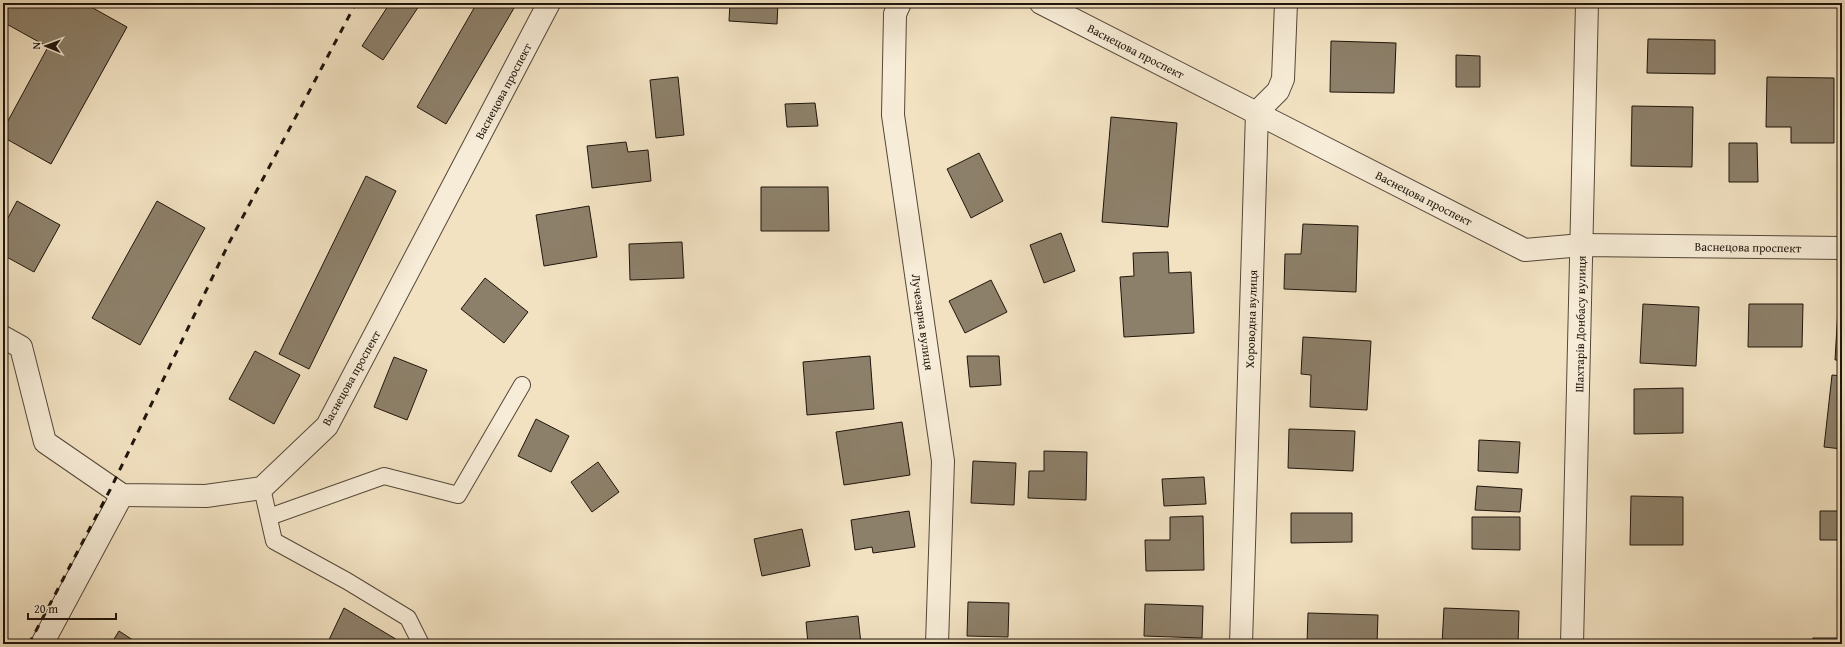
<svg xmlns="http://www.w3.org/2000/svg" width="1845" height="647" font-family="'Gentium Book Plus',serif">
  <rect width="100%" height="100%" fill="#f2e2c2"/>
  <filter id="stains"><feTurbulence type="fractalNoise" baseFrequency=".005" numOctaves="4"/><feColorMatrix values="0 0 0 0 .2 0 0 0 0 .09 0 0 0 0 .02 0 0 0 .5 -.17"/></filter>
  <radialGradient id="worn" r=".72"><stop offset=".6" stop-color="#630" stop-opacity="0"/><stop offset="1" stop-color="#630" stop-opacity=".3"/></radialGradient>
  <g fill="#8d806a" stroke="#1f150b">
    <polygon points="3,3 84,3 127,27 51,164 3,137 3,130 48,47 3,22"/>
    <polygon points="390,3 421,3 383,60 362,46"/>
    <polygon points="477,3 517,3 446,124 417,107"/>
    <polygon points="730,3 778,3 777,24 729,21"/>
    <polygon points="1337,3 1391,3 1391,6"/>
    <polygon points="1648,39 1715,40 1715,74 1647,73"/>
    <polygon points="1331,41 1396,43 1394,93 1330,92"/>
    <polygon points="1456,55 1480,56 1480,87 1456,87"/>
    <polygon points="678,77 684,135 656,138 650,80"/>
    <polygon points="1767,77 1834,78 1834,143 1791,143 1791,127 1766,127"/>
    <polygon points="815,103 818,126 787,127 785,104"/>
    <polygon points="1632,106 1693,107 1692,167 1631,166"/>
    <polygon points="1111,117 1177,123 1168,227 1102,222"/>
    <polygon points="626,142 628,152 648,150 651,181 592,188 587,146"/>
    <polygon points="1729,143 1757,143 1758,182 1729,182"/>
    <polygon points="979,153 1003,201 971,218 947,169"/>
    <polygon points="366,176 396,191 309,369 279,354"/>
    <polygon points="761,187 828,187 829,231 761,231"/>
    <polygon points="17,201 60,225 34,272 3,255 3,227"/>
    <polygon points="157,201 205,228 140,345 92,318"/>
    <polygon points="589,206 597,257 544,266 536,215"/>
    <polygon points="1303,224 1358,226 1356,292 1284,289 1285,254 1301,254"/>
    <polygon points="1061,233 1075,271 1044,283 1030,245"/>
    <polygon points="682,242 684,278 630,280 629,244"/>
    <polygon points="1168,252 1169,273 1191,272 1194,333 1124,337 1120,277 1134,276 1133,253"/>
    <polygon points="485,278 528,312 504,343 461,309"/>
    <polygon points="991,280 1007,312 965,333 949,301"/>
    <polygon points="1643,304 1699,307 1696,366 1640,363"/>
    <polygon points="1749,304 1803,304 1802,347 1748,347"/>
    <polygon points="1838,309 1842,309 1842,360 1835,360"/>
    <polygon points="1303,337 1371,341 1367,410 1310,407 1311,375 1301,374"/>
    <polygon points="255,351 300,375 274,424 229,399"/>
    <polygon points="870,356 874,409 807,415 803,362"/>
    <polygon points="967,356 999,356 1001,385 970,387"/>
    <polygon points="394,357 427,370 407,420 374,407"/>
    <polygon points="1832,375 1842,376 1842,449 1824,447"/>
    <polygon points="1683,388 1683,433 1634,434 1634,389"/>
    <polygon points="536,419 569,436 551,472 518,456"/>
    <polygon points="902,422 910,475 844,485 836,432"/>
    <polygon points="1289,429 1355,431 1353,471 1288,468"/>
    <polygon points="1479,440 1520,442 1518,473 1478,471"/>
    <polygon points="1044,451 1087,452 1086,500 1028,498 1029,471 1044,471"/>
    <polygon points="973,461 1016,463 1014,505 971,503"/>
    <polygon points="598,462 619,492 592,512 571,482"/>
    <polygon points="1204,477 1206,504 1164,506 1162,479"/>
    <polygon points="1477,486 1522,489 1520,512 1475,510"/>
    <polygon points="1631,496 1683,497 1683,545 1630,545"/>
    <polygon points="1839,502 1842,502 1842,551 1839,551 1838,540 1820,540 1820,511 1838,511"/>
    <polygon points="909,511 915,547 873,553 872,547 855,550 851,520"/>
    <polygon points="1291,513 1352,513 1352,542 1291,543"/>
    <polygon points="1203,516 1204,570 1146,571 1145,540 1170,540 1170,517"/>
    <polygon points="1472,517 1520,517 1520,550 1472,549"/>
    <polygon points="802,529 810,566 762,576 754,539"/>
    <polygon points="968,602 1009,603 1008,637 967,636"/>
    <polygon points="1145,604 1203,606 1202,638 1144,636"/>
    <polygon points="344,608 399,641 399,644 327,644"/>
    <polygon points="1444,608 1519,611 1518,644 1442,644"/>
    <polygon points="1308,613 1378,615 1377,644 1307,644"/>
    <polygon points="858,616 861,644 808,644 806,622"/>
    <polygon points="119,631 139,644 111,644"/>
    <rect x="1813" y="638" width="29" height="6"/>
    <polygon points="1629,640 1679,641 1679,644 1629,644"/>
  </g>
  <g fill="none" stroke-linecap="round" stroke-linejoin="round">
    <g stroke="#544839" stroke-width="18">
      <g id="service">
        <polyline points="262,488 274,541 347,581 408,618 421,644"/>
        <polyline points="269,517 384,476 458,495 522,385"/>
      </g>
    </g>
    <g stroke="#544839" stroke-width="24">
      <g id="minor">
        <polyline points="900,3 895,14 893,115 943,461 937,644"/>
        <polyline points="1041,3 1525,250 1582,245 1842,248"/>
        <polyline points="3,337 21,347 45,442 122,495 206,496 262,488 327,426 549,3"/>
        <polyline points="42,644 122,495"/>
        <polyline points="1241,644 1257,112 1278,91 1283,79 1286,3"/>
      </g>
    </g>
    <g stroke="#544839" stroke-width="24">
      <polyline id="tertiary" points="1572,644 1587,3"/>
    </g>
    <use href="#service" stroke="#f7ecd7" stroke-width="16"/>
    <use href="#minor" stroke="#f7ecd7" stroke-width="22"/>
    <use href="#tertiary" stroke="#f7ecd7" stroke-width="22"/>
    <polyline stroke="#1f150b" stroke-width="3" stroke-dasharray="7 7" stroke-linecap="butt" points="29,644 111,488 229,243 356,3"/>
  </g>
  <g text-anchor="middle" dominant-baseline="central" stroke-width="3.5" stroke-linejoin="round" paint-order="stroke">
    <g font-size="12" fill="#1f150b" stroke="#f7ecd7">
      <text transform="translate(1136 51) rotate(27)">Васнецова проспект</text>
      <text transform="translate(503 91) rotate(-62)">Васнецова проспект</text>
      <text transform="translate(1424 198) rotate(27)">Васнецова проспект</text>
      <text transform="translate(1748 247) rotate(1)">Васнецова проспект</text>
      <text transform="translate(1251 319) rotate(-88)">Хороводна вулиця</text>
      <text transform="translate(923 322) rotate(82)">Лучезарна вулиця</text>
      <text transform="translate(1580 324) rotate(-89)">Шахтарів Донбасу вулиця</text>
      <text transform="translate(351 378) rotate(-61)">Васнецова проспект</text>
    </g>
  </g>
  <rect width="1845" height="647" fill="none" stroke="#f2e2c2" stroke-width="16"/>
  <rect x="4" y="4" width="1837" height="639" fill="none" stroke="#1f150b" stroke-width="2"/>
  <rect x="8" y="8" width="1829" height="631" fill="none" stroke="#1f150b"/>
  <g transform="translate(46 46) rotate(271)" stroke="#f7ecd7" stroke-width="3" paint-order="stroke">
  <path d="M0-3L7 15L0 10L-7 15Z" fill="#1f150b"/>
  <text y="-6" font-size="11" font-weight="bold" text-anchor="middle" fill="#1f150b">N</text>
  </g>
  <path d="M28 613v6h88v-6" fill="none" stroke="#1f150b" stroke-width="2"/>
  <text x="34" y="613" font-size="12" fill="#1f150b" stroke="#f7ecd7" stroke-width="3" paint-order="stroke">20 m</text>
  <rect width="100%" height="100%" filter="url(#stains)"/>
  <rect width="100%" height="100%" fill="url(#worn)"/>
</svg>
